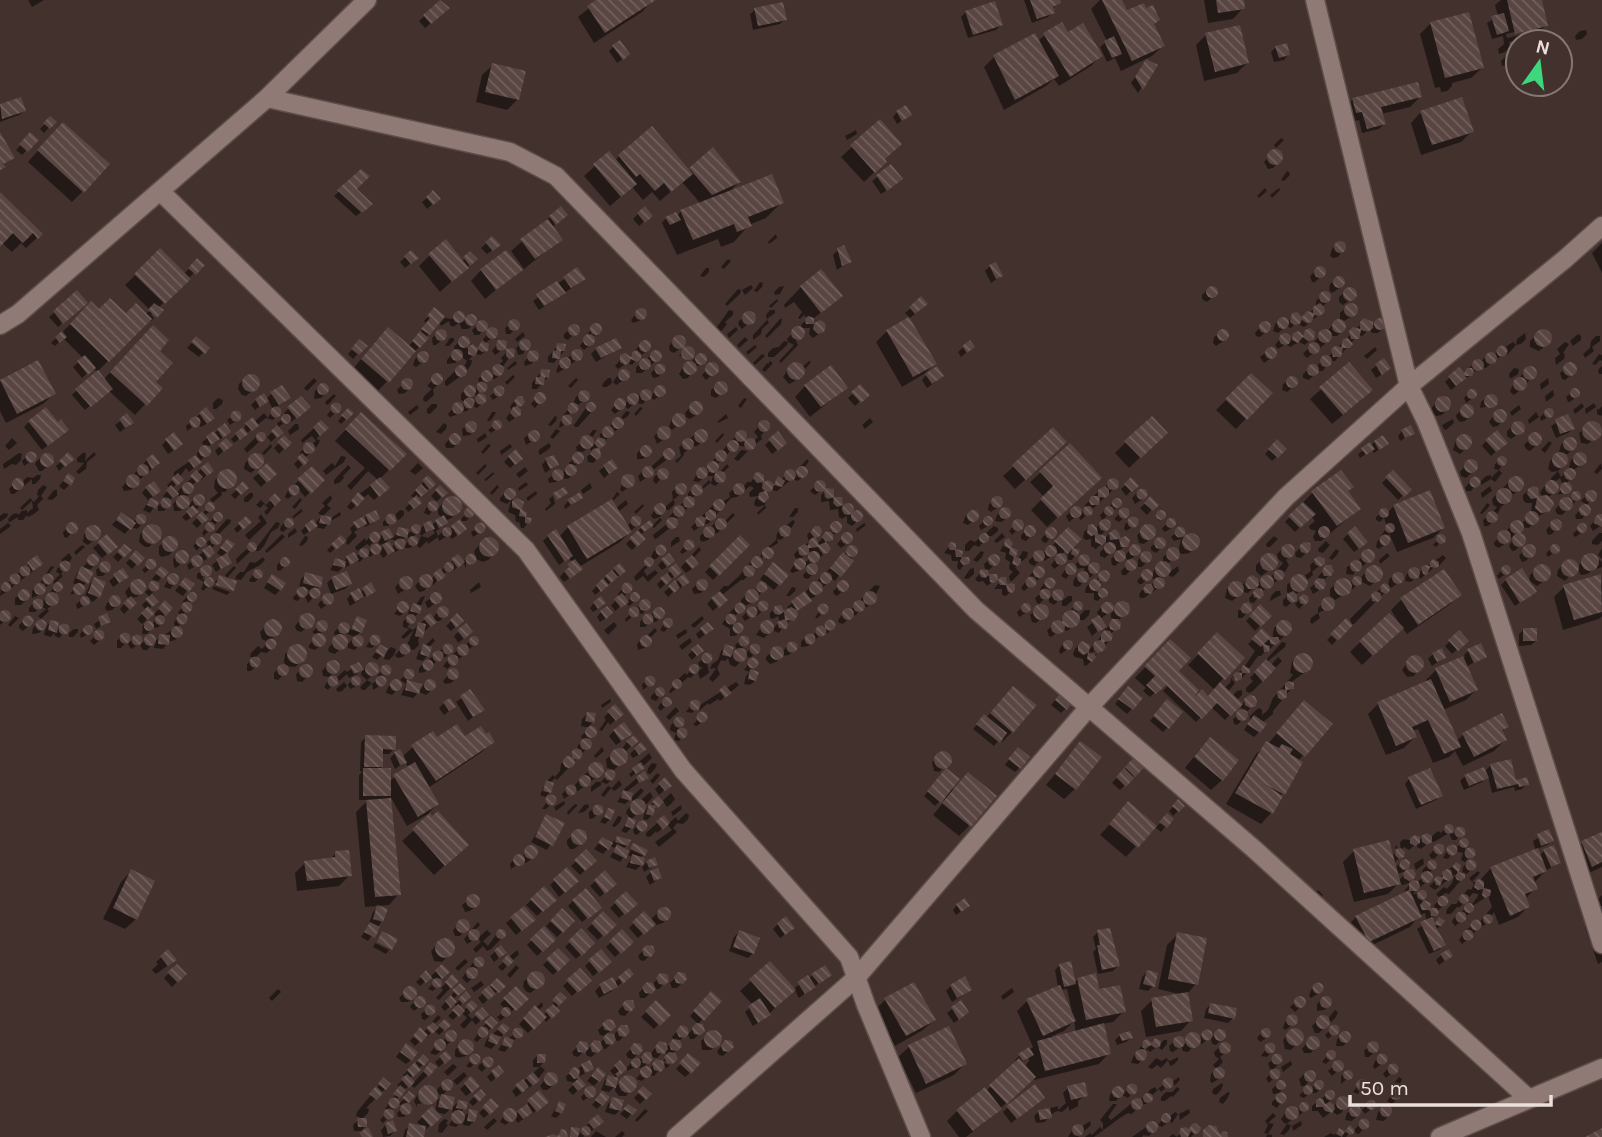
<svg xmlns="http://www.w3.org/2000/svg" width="1602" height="1137" font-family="Karla,sans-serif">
  <defs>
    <pattern id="building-back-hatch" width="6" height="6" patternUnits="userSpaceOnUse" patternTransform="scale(1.75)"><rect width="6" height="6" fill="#594541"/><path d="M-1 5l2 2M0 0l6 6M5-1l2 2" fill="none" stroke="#71605c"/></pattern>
  </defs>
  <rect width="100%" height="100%" fill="#43312e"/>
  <g fill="#0007" fill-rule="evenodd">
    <polygon points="28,0 44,0 32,7"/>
    <polygon points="599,0 651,0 652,1 642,12 594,43 578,17"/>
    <polygon points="1024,0 1058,0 1059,3 1052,9 1053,12 1048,17 1032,23"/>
    <polygon points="1100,0 1120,0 1126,13 1153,25 1163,46 1152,56 1121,71 1115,58 1107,62 1100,47 1107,41 1091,9"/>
    <polygon points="1204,0 1242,0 1243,8 1233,19 1208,23"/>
    <path d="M1501,0H1541L1546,25L1536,36L1509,42L1510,47L1505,52L1499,54L1498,49L1504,44L1503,36L1492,39L1487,23L1498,16L1495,5ZM1537,27V31L1507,38L1506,34Z"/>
    <polygon points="441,1 443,13 425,28 419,21"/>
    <polygon points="755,10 785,19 780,24 753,30 750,14"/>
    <polygon points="966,12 1001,25 996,30 968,38 961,17"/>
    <polygon points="1431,23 1482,68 1471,78 1452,83 1452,86 1447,91 1441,92 1440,87 1435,88 1420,34"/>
    <polygon points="1061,24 1067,34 1101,55 1091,66 1059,86 1054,79 1046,86 1004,110 984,67 994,57 1037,41"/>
    <polygon points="1586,30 1587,34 1582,39 1576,40 1575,36 1580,31"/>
    <polygon points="1206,35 1247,63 1237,73 1204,81 1196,45"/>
    <polygon points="613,47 623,59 617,63 609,51"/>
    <polygon points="1276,47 1288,55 1284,60 1274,62 1271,52"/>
    <polygon points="1512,55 1514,59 1509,64 1502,66 1501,61 1506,56"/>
    <polygon points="1146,61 1155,66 1138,93 1131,83"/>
    <polygon points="493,65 518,99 507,110 476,102 482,75"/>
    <polygon points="1420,97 1410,107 1381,114 1384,124 1379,129 1362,133 1359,120 1346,123 1343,110 1353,99"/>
    <polygon points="20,99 24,111 19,115 0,122 0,106"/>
    <polygon points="897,112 910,115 897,124 893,117"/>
    <polygon points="1421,112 1472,131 1461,142 1421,155 1411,123"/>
    <polygon points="50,119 54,122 44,133 40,129"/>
    <polygon points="856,130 857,134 847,140 845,136"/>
    <polygon points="30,135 36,140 22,155 16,150"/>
    <polygon points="52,135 83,191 72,202 28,162"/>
    <polygon points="1281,138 1284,140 1276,148 1274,145"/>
    <polygon points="852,147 885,162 864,182 841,157"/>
    <polygon points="712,150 739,182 727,194 782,202 766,218 749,225 734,242 721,247 718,239 677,255 662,223 666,218 677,216 681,211 701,204 682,182 660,201 652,192 643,200 632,187 610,206 584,176 595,166 615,161 619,156 688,171"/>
    <polygon points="1273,152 1281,155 1278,163 1273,168 1268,169 1264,162"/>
    <polygon points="891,166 896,184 881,194 872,181"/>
    <polygon points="361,171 354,189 366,209 356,216 334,196"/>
    <polygon points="1287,171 1290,173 1289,176 1284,181 1281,180"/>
    <polygon points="1265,188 1267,191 1259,198 1257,196"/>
    <polygon points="1279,188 1280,190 1272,198 1270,195"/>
    <polygon points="433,193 438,199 427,209 422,202"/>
    <polygon points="0,195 41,234 26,248 21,243 12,252 2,243 0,245"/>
    <polygon points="638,214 646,220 639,226 633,219"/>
    <polygon points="550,217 561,219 552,227 560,240 524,269 511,251"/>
    <polygon points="776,234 777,238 769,244 768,242"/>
    <polygon points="492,238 494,249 487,254 481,248"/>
    <polygon points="1602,243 1602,273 1592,253"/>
    <polygon points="1337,244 1343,244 1345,247 1338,257 1333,258 1330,256 1332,249"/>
    <polygon points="838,250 850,261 837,270 833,255"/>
    <polygon points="160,251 184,274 197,260 202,265 151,315 154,318 151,321 149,320 97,372 93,368 82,378 73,367 83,358 63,338 55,346 51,343 91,304 99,311 126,316 145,315 150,310 125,285"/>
    <polygon points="411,252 411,263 405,268 400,262"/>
    <polygon points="470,253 476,259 440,292 419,266 430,255 462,261"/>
    <polygon points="728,259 731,261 724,269 721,267"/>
    <polygon points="990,266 1001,276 991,283 985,271"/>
    <polygon points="706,268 709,268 709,272 704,277 700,276"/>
    <polygon points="1319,268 1323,269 1324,274 1315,282 1312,282 1310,276"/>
    <polygon points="481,270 520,270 485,299 471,281"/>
    <polygon points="577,270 579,283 539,310 533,301"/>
    <polygon points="1340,278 1343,280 1341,287 1332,293 1329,290 1330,284"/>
    <polygon points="760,282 763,283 762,287 757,292 754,291"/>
    <polygon points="751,285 753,288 745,295 742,290"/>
    <polygon points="784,286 780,294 775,295 774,292 779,287"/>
    <polygon points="801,287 840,296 812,320 823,331 813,338 809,334 810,328 802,328 801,325 807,319 804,315 800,319 798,318 802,312 794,302 785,308 784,305"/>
    <polygon points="1210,287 1216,290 1216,294 1207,302 1202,299 1202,295"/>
    <polygon points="1349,288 1354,289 1355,296 1343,305 1339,302 1339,297"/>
    <polygon points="738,289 741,290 740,294 727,306 725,304"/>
    <polygon points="77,293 81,307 58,327 49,317"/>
    <polygon points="1324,293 1330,295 1330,299 1322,307 1319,315 1312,320 1309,313 1316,307 1316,301"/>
    <polygon points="777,299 778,301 771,308 769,306"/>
    <polygon points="921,299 921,309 910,318 905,313"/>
    <polygon points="1349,305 1356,307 1354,315 1344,321 1342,331 1337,336 1330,336 1325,344 1307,358 1303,354 1324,331 1327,332 1335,321 1340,320 1340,313"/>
    <polygon points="434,310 442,316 419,347 377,392 352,370 377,340 408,347 427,324 424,321"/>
    <polygon points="639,310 644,316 639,321 633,323 631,320"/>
    <polygon points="729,310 733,311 733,315 725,322 727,324 720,333 716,331 717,327"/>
    <polygon points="770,310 775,310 775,313 767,319 769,323 762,329 761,334 753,340 753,335 767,320 766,315"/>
    <polygon points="456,314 462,314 464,321 470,317 473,318 473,324 468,329 462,329 459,323 453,327 450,325 449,321 441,326 440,323 445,318 452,319"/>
    <polygon points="749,314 754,319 742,329 738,324 739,321"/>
    <polygon points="1295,314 1294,316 1308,324 1304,327 1296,323 1291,328 1286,326 1278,333 1273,331 1275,324 1280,319 1284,318 1288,322"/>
    <polygon points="780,319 782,319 781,324 767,338 765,336"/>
    <polygon points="909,319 935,363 924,374 902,387 876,342 887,331"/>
    <polygon points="1382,319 1385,322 1383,328 1378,333 1372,333 1370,329 1362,336 1358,335 1335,361 1329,361 1323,371 1318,371 1309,380 1303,378 1303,374 1309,369 1312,366 1316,368 1324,357 1327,358 1365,320 1371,327"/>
    <polygon points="481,322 485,323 484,329 479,335 474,335 472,330"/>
    <polygon points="517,322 518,327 510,334 506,334 505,328 511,323"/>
    <polygon points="1264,323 1269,325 1269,329 1260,337 1256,336 1255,333"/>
    <polygon points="574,326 578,330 568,340 564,338 564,334"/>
    <polygon points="593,326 599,326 600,330 592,338 593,342 584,350 580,346"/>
    <polygon points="736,327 738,330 729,338 727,334"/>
    <polygon points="797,328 802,332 796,341 798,345 781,363 779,361 794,345 788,342 787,345 774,357 768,357 768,353 773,348 779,347 784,341 788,342 787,339"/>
    <polygon points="493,329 496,331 495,336 485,343 483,339"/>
    <polygon points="440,331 444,332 445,337 436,345 433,345 432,338"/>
    <polygon points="1224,331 1227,333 1225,340 1216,346 1213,343 1214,337"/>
    <polygon points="1306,331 1313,337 1305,345 1299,342 1290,347 1286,344 1278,349 1275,345 1282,336 1285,335 1289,341 1296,334 1301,336"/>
    <polygon points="1541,331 1550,335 1550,342 1539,351 1530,347 1530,341"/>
    <polygon points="523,332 525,336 517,342 515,339"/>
    <polygon points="1525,333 1526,339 1521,344 1516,345 1517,339"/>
    <polygon points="1578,334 1581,336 1581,340 1573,346 1570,341"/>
    <polygon points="1596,336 1600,336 1600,341 1592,347 1594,351 1585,358 1583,354 1590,348 1591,341"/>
    <polygon points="745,337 748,340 739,348 737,345"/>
    <polygon points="142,338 157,351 154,382 160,388 135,415 108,390 85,410 72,395 77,390 103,380"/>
    <polygon points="196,338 207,348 199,357 187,348"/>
    <polygon points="450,338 454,338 454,341 449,346 445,346"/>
    <polygon points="676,338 684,341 683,346 674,353 670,351 669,346"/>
    <polygon points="461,339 467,340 467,349 473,346 476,349 481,343 486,350 481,355 474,354 469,360 472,360 471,365 465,373 447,386 445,385 445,381 459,367 463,368 467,361 461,356 455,363 447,364 447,360 455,351 454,347"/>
    <polygon points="499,342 505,348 495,355 492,351"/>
    <polygon points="969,342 968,351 961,357 958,352"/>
    <polygon points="1513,342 1516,345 1508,354 1495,359 1486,368 1481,367 1451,390 1445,382 1450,377 1462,374 1477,361 1481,361 1490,353 1494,354"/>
    <polygon points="1565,342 1569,344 1563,353 1565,354 1564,359 1556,365 1555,358 1560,354 1557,349"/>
    <polygon points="521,343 529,345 523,354 518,355 516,348"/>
    <polygon points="648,343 649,348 632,365 627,363 618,369 615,366 624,355 628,358 641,344"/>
    <polygon points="558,345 564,351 554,363 548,362 548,357"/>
    <polygon points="755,345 757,347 748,355 746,352"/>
    <polygon points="355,346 365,346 353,359 348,354"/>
    <polygon points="1375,347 1377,350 1367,359 1364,356"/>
    <polygon points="620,348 596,362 591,354 596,349"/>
    <polygon points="1272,348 1275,355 1264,363 1260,357"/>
    <polygon points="690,349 692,355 689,358 679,356 684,350"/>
    <polygon points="577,351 580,358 558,373 556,371 559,364"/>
    <polygon points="656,352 659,358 642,373 636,373 636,367"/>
    <polygon points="423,353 427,355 427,359 416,367 413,365 415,359"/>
    <path d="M506,353L509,358L501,369L500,374L495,379L489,378L477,395L484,396L482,403L477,408L472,406L467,411L462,412V410L456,415L450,417L448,414L457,404L461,407L465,402L461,400V394L466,389L472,387L475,390L480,385L478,379L486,372L489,373L503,361L501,358ZM473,393L478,397L473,405L467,398Z"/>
    <polygon points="533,353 537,359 531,364 525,366 524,362"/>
    <polygon points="762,354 765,356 755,365 753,363"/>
    <polygon points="1599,354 1602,355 1602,361 1600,360 1595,365 1592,364"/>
    <polygon points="700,355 705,357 705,361 696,367 688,378 683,379 679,374 682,369"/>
    <polygon points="1383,360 1384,373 1376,378 1371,370"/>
    <polygon points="515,361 517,364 508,370 507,368"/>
    <polygon points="769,361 773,363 765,372 762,370 767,363 769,364"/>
    <polygon points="809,361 811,362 795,381 789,384 783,377 791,365 795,364 801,368"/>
    <polygon points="38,363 54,394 43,404 6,423 0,411 0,382"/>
    <polygon points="712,364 717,370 706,380 702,375"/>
    <polygon points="1349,365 1360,401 1332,424 1310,399"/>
    <polygon points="1569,365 1573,365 1575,371 1565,380 1562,379 1560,373"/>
    <polygon points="663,366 663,372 658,377 653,378 651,373 656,368"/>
    <polygon points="1602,366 1602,374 1599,374 1598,370"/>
    <polygon points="1514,368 1519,369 1518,374 1510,379 1509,374"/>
    <polygon points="1528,368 1535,373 1523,388 1514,395 1510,392 1512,386"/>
    <polygon points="542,371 548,377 537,389 532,389 532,383"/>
    <polygon points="620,372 625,372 627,378 616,385 613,382"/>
    <polygon points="254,375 257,378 258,386 246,396 242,395 238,389 239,384 244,379"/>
    <polygon points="437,375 442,380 433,390 434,395 426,402 423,400 424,396 432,389 427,386"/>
    <polygon points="513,375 515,377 507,385 505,382"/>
    <polygon points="926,375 937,381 927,388 922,380"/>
    <polygon points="1251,375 1270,393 1236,429 1216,410"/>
    <polygon points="314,378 317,381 307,391 304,388"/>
    <polygon points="576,378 578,380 571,388 568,386"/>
    <polygon points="608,378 611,378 612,383 607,387 602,387 603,383"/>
    <polygon points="1293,378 1296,380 1296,384 1287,392 1282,390 1283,384"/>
    <polygon points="1548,378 1549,384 1541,390 1540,384"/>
    <polygon points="406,381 411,384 410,388 405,393 399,394 397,390"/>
    <polygon points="721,383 726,387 725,390 716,398 711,396 711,390"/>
    <polygon points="320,386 326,386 326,393 321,398 314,399 315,391"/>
    <polygon points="805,386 846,388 810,417 795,397"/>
    <polygon points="659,387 662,388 663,393 654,400 649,396 643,404 635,403 628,409 624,406 615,414 611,410 619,401 623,401 624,405 634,395 637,398 643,392 649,393 651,396"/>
    <polygon points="860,387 867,395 855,406 848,398"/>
    <polygon points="500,388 501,394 493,400 490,396"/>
    <polygon points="1553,390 1554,396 1546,402 1545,396"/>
    <polygon points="1575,390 1578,395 1570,402 1568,402 1566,397"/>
    <polygon points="583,391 587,398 578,405 573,404 576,397"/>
    <polygon points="1471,391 1475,393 1474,397 1466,403 1464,398"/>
    <polygon points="271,394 284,402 276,407 279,410 277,415 273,420 266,418 234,443 231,439 252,420 254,422 264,413 268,418 273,409 268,400 255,410 251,405 256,400 266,399"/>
    <polygon points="334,394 336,396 328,405 326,404 325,402"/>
    <polygon points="539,394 544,397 535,408 531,404"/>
    <polygon points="1494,396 1496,400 1494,405 1480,408 1481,402 1487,397"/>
    <polygon points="218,398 223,400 222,404 216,409 213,409 213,403"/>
    <polygon points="517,398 521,405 517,408 520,415 509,422 506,418 512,410 510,407 512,404"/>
    <polygon points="744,398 747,399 741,408 738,406"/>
    <polygon points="1442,398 1449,401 1447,410 1442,415 1436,416 1432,412 1432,407"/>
    <polygon points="1582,403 1584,407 1575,414 1573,410"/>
    <polygon points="1594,403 1596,407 1586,414 1585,409"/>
    <polygon points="336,404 340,408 330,418 327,415"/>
    <polygon points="432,404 437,404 437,407 430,414 427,413 427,409"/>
    <polygon points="693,404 700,406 699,413 690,419 686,417 685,413"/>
    <polygon points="417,405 419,408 410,415 408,412"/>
    <polygon points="573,405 576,409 565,417 569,417 570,422 559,428 560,422 565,417 564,414"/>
    <polygon points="588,405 593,406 592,411 578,427 575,427 574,425"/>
    <polygon points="1519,405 1521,409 1512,416 1510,412"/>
    <polygon points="1466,406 1472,409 1470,416 1465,421 1460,422 1457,419 1456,415"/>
    <polygon points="1602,406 1602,415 1601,416 1597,414 1597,408 1598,410"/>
    <polygon points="640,407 643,408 636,416 634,414"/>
    <polygon points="288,409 304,412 291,422 289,420 277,428 281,432 271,442 267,437 278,427 277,423 287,417 284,413"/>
    <polygon points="348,410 352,413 341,424 338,421"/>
    <polygon points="1548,410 1552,415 1541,421 1540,417"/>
    <polygon points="626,411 630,412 628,416 622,420 622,425 617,430 611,433 599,450 599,457 593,463 588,462 587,457 592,452 589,447 583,452 577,451 576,447 587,438 593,430 597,430 591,439 591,446 599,440 600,434 608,429 615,420 620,419"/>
    <polygon points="1501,411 1505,417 1498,426 1493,427 1489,422 1496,412"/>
    <polygon points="492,412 496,412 494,416 490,421 487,421"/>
    <polygon points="1536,412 1539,417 1529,424 1528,420"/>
    <polygon points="237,413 239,419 230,425 227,420"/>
    <polygon points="200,414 208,423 201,427 198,423 187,431 186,426"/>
    <polygon points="726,414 728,418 718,423 718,421"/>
    <polygon points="679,415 684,420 672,430 669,427 671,421"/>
    <polygon points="127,416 127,427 120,432 115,425"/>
    <polygon points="555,416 557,417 556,421 551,426 548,425"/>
    <polygon points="1567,416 1573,429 1568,433 1556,438 1551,426"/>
    <polygon points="870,418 873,422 865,429 862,425"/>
    <polygon points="1453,419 1454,423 1446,430 1444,429 1442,425"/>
    <polygon points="29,422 62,434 42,450 24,427"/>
    <polygon points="321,422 327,428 316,439 320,440 318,445 305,458 307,460 298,469 294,464 301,457 300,452 316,441 312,436 302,443 301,440"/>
    <polygon points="498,422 500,426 491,433 488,430"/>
    <polygon points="444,423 447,425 446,429 441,434 436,432"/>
    <polygon points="472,423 475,429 470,435 463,436 462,429"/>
    <polygon points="762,423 768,426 761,436 762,439 751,448 736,445 717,465 715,473 719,473 727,464 729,467 722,473 724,479 715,486 710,483 691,499 692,504 675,520 676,523 656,539 654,538 653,535 672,520 669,517 688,497 688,493 697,486 700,489 709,480 711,483 713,476 705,476 699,482 693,481 696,475 701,470 705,471 719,453 724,453 723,450 740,432 744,432 745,441 753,442 758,437 754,432"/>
    <polygon points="1517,423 1521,423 1522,431 1511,439 1507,436 1507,431"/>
    <polygon points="1590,423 1599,427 1599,434 1588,444 1581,443 1579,433"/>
    <polygon points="295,424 298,424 299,429 290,435 288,431"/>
    <polygon points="351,424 404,454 380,479 383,492 374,500 368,494 351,510 347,507 353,499 378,480 368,471 351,490 347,486 365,468 335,441"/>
    <polygon points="224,426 224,437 207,447 208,452 195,467 189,472 186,468 179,478 181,480 172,488 176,494 169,501 169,506 164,511 158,511 158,506 166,499 163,496 170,488 167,485 176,477 174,476 174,472 196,457 197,453 204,447 202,442"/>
    <polygon points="664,428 669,432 667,437 657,444 654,436"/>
    <polygon points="556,429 560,431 553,439 550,437"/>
    <polygon points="1402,431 1413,433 1400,441 1398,436"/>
    <polygon points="533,432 537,435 536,439 526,445 524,438"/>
    <polygon points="698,432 703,432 705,439 697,446 692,446 683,454 684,455 677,463 675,461 681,456 679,447"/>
    <polygon points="485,433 487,437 478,443 477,439"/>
    <polygon points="723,433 724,435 717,443 715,441"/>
    <polygon points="1165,433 1129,468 1115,453 1126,442"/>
    <polygon points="259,434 263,434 264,437 247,453 244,449"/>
    <polygon points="777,434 780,448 772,454 765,445"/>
    <polygon points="453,435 459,437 458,443 453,448 446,448 445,444"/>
    <polygon points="1534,435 1540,437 1540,442 1530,451 1526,449 1524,445"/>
    <polygon points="1465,436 1470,440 1470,445 1460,454 1453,450 1455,443 1460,437"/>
    <polygon points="12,438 17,443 9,450 5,446"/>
    <polygon points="284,438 290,443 279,454 274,448"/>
    <polygon points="167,440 176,449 168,454 162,445"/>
    <polygon points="226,440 230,445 218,456 215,451"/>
    <polygon points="1566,440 1574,440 1575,444 1568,454 1562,455 1565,457 1563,466 1558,471 1561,477 1567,471 1573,471 1574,474 1566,484 1570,487 1568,492 1557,495 1566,483 1562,483 1560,478 1555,482 1557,486 1555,491 1550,496 1546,496 1551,509 1537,517 1529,528 1521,527 1516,535 1511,538 1508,536 1508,540 1503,545 1499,548 1495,546 1494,543 1501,534 1506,534 1507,530 1512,525 1519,522 1521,524 1531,515 1532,503 1526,503 1523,500 1523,495 1532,488 1537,498 1543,498 1540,493 1543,488 1548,483 1552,483 1551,478 1558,471 1552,472 1548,469 1550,461 1555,456 1561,454 1559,452 1561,445"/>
    <polygon points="1277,441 1285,449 1272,461 1265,454"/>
    <polygon points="1486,441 1501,447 1491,456 1482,446"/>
    <polygon points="1549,441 1552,443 1545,453 1541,450"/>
    <polygon points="1375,442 1387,444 1374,453 1372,450 1360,458 1358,454"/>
    <polygon points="549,443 551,446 549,449 540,455 538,452 540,449"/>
    <polygon points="271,444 272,447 264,455 262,453"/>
    <polygon points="488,444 491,445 488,449 483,454 481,452"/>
    <polygon points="510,444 512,447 501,455 500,451"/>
    <polygon points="649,448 650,452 643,459 637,459 637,453 642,449"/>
    <polygon points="669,450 673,455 653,470 652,466"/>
    <polygon points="741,450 748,451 738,461 734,459"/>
    <polygon points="84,452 86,454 85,461 94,452 96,455 87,462 86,469 79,474 76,472 84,463 77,462 77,458"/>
    <polygon points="19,453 22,454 21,460 16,465 12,464 4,469 3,464"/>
    <polygon points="1054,453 1015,489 1003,476 1014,466"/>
    <polygon points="1581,453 1585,456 1583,464 1573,470 1569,467 1571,460"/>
    <polygon points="29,454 32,454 34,459 24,466 22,461"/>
    <polygon points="48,454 52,458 52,462 42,471 39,471 35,464 37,461 43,456"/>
    <polygon points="579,454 582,459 574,467 573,474 568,479 561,478 556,482 549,483 548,479 557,471 562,473 569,467 569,463"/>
    <polygon points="68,455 72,459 59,471 56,466"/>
    <polygon points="253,456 261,459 260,465 251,473 244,469 245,463"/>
    <polygon points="341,456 346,457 344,462 326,475 323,471 332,463 335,466"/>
    <polygon points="509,457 516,463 510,468 504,462"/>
    <polygon points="1503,458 1505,460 1499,470 1494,469 1495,464"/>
    <polygon points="807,459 809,461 804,468 806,471 803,476 798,481 792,479 777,491 770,490 766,494 765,505 758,507 754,505 755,500 759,496 750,497 749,493 754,488 750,486 737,497 731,498 708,524 703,524 694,531 691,527 716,502 721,503 730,497 729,493 738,485 743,487 747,482 751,482 756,475 761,475 762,484 768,482 772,485 778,478 781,480 789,471 793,472 793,475"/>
    <polygon points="147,460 153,468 138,481 131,490 124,491 122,487"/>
    <polygon points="546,460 557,465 545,473 542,465"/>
    <polygon points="611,461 611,472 604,478 599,471"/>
    <polygon points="1469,461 1476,464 1476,468 1466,478 1461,476 1460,472"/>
    <polygon points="418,463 423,468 415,475 410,471"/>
    <polygon points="1601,463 1602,469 1597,474 1594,472"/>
    <polygon points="485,464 487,466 478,475 476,473"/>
    <polygon points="348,465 351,468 343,476 344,478 339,483 334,484 334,480"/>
    <polygon points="267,466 275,474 261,487 253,478"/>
    <polygon points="525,467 528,471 519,478 516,474"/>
    <polygon points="312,468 323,480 305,497 299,490 288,499 285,497 287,492 292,487 297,488 294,485"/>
    <polygon points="646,468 651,469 650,475 640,482 638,476"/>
    <polygon points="201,469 207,475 201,480 200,478 191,486 192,491 186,497 185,506 180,511 174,511 173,504 179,498 178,491"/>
    <polygon points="663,470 666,473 656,484 653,481 654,477"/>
    <polygon points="1499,470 1502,473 1495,482 1491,479 1481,485 1481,481 1486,476 1491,475 1491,478"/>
    <polygon points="226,471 231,472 235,481 225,492 221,492 222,495 212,503 214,508 204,516 202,523 197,528 192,523 213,503 210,499 218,493 214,488 215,480"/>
    <polygon points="493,472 494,474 486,481 484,480"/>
    <polygon points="1041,472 1089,489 1047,527 1031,510 1044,497 1030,482"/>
    <polygon points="1393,472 1409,490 1398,500 1382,483"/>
    <polygon points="37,475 41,475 40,479 35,484 32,484 32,479 14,494 11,494 9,489 17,480 22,482 27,477 33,478"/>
    <polygon points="68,475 69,485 64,490 59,486"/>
    <polygon points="628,476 632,479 630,486 622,492 620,489 624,479"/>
    <polygon points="428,477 434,484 417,499 415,507 408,512 405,508 415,499 411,496"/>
    <polygon points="1514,477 1519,479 1522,484 1519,489 1514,494 1510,494 1510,499 1501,507 1494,521 1488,526 1484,526 1483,520 1491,514 1497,507 1493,505 1492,499"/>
    <polygon points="1472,479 1478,480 1478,483 1471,491 1466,491 1465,488"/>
    <polygon points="1110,480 1116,480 1117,486 1081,520 1079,518 1079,514 1086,509 1085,505 1100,490 1103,490"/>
    <polygon points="1131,480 1136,486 1126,496 1121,489"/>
    <polygon points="526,482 528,485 519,491 518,488"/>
    <polygon points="819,482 823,483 823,489 815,495 810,491"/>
    <polygon points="590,483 592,488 583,494 581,490"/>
    <polygon points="243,484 246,488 235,499 231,495"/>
    <polygon points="43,485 47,487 41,496 43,499 37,505 39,510 34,514 28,517 27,515 23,520 18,520 18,517 8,523 11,526 0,534 0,529 9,522 8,519 13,514 17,513 18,515 22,511 27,510 27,513 33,508 32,501 22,510 20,508 30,498 34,502 39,496 37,495 38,490"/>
    <polygon points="497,485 499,487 492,495 490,493"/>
    <polygon points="683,486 684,491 673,500 672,492 677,487"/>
    <polygon points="1490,486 1492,491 1482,498 1481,493"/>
    <polygon points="440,487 446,493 435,503 437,506 429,515 424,513 426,508 436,501 431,496"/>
    <polygon points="146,488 154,496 149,499 157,503 150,513 143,510 149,501 142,493"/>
    <polygon points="54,490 57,490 57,496 52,500 47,499"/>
    <polygon points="508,490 513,491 513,501 522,502 520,510 524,513 524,517 530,519 524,528 521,528 519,522 516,522 515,515 508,512 511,500 507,504 500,501 500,498"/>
    <polygon points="826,490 834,493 832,499 839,497 842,500 842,506 850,506 851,515 859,513 861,518 852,526 847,523 847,516 842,519 839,517 838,509 830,510 829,501 821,502 821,495"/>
    <polygon points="1140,490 1145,492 1144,498 1135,504 1132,498"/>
    <polygon points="536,491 537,494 528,501 526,498"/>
    <polygon points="617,492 620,494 612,502 616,508 626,500 628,504 618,512 627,527 635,517 638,518 639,523 620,542 579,567 576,574 564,582 560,577 572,562 569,558 559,565 543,541 548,536 559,537 568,527 611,501"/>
    <polygon points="1346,492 1359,509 1321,541 1315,541 1313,537 1316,531 1310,529 1309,526 1315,521 1311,516 1295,532 1285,522 1312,493"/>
    <polygon points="1589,492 1594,493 1595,496 1585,507 1589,511 1582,519 1576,519 1575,515 1586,504 1581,501"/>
    <polygon points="250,493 253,493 253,497 248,502 244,502 244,498"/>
    <polygon points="1574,493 1579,494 1578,499 1562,515 1557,514 1555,510 1560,504 1565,499 1569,500"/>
    <polygon points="331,495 332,499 327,505 331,508 322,517 331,518 340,512 341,515 329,522 324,529 315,527 304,535 301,531 306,526 315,526 316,522 322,516 318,513 325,506 322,503"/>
    <polygon points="197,496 203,500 192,517 186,521 182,517 191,510 189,505"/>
    <polygon points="275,496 279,500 267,515 264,512 268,508 264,504 260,508 256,505 261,500 266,505"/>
    <polygon points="553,496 555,504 546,511 545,509 551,503 549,499"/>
    <path d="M452,497L459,501L460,510L450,519L445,520L446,523L436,531L438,536L444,530L448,531L460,522V533L452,539L449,535L439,541L438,537L428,544L427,541L420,548L417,546L421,536L428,538L435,533L432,528L421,536L419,531L410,540L415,539L417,542L410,548H405V545L410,540L407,535L401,541L403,542L401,548L396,552L392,551L383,558L378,550L370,557L367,554L360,562L356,561L345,568L344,566L338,572L330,570L336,560L342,562L353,554L355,557L365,551L367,554L376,545L380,550L388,542L380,545L377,539L369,546L367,544L357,551L355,547L365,538L366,541L373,534L378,537L389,531L393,538L399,529L405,536L417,527L418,531L424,525H431L442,518L438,514V509L447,498ZM389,539L398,541L391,548L388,541Z"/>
    <polygon points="300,498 302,500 295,509 292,507"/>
    <polygon points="581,498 565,509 564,506 568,501"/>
    <polygon points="998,498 1001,500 1000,506 991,512 988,510 989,504"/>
    <polygon points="1150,499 1156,505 1147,515 1140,508"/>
    <polygon points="673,500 675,502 674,505 669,510 664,510 660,517 654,519 651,516 656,507 662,506 664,508"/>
    <polygon points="1116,500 1120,502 1120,505 1102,520 1100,515"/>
    <polygon points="1487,503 1490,505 1487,509 1482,514 1480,513"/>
    <polygon points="643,504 644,506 636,514 634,512"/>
    <polygon points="765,505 766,508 758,515 757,513"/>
    <polygon points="1394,506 1443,528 1433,538 1397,552 1389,533 1387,543 1379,549 1376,547 1377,542 1387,527 1384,518 1380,522 1376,520 1376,517 1384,510 1388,512"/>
    <polygon points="795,508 798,508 798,512 793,517 789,517"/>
    <polygon points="1075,508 1078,509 1079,514 1069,522 1066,516"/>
    <polygon points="301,509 303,511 294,518 292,517"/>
    <polygon points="1006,509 1008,511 1007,517 1002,522 995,521 997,515"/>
    <polygon points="400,510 404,511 404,515 399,520 393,518 388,526 383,526 383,522 388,517 394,516"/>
    <polygon points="1123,510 1127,512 1127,515 1119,522 1115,520 1115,518"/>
    <polygon points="471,511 471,516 466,521 460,521 466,513"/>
    <polygon points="974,511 977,517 968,525 963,523 965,517"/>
    <polygon points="1160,511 1164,516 1159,521 1157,514"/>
    <polygon points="4,513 8,514 7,517 0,522 0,516"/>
    <polygon points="733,513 735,515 727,523 726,521 718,533 713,534 708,540 702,542 700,540 700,536 705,531 717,522 724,522"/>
    <polygon points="121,514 132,523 141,515 144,517 144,522 137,529 131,527 125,534 112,525"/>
    <polygon points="216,514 220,515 221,518 204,536 202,533"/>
    <polygon points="261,514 267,523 249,540 245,535 261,521 258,518"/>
    <polygon points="366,516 378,518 373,523 365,527 364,525 354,532 357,536 348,545 344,541 330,553 327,550 341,537 345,541 352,533 350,528"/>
    <polygon points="1598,517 1602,525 1593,531 1590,526"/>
    <polygon points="246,518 249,522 237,533 234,529"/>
    <polygon points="660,518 662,520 654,528 652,526"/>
    <polygon points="987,518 991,520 991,524 981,530 979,526"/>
    <polygon points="1134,518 1136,520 1135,525 1126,531 1124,529 1125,524"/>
    <polygon points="227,519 231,520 230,523 218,535 220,541 210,549 208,558 189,570 187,565 208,548 207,542 216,536 214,534"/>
    <polygon points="793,520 795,522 788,533 781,540 777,539 778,543 770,548 771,555 766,560 765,552 763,552 776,540 777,533"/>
    <polygon points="1172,520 1175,523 1173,527 1165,532 1162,529 1164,526"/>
    <polygon points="286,521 291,521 291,525 283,532 280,530 281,526"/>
    <polygon points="1018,521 1022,525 1012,535 1009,531"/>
    <polygon points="1103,521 1108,524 1107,529 1100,536 1105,538 1111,532 1118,533 1118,539 1128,541 1119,552 1123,553 1124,556 1134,546 1138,547 1139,553 1134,557 1128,560 1125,557 1115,566 1112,565 1111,559 1119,552 1114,549 1105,558 1100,556 1100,552 1108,545 1104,541 1096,549 1091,546 1091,539 1086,540 1083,538 1084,532 1089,527 1095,529"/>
    <polygon points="1557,521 1560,525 1552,534 1548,535 1546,530 1553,522"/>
    <polygon points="276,522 280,523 278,528 271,532 264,546 259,551 255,551 254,548 237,564 236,559 252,544 257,547"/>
    <path d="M836,523L840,525L839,531L831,536L826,545L828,550L812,565L816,569L813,574L808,579L804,578L803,575L810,568L804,565L798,571L792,573L790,571L797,560L794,555L796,552L809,542L807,535L812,529L819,535L815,539L817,544ZM817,551L805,563L801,559L807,552Z"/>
    <polygon points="864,523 866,525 857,532 856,529"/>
    <polygon points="72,524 76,527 67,538 64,537 63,532"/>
    <polygon points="1582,525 1585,529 1576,537 1574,536 1573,534"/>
    <polygon points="151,526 156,526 160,535 149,547 145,547 139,542 140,534"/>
    <polygon points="482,526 482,531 473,537 471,532"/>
    <polygon points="994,526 998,528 998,531 992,536 988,536 979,547 974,545 969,551 965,551 965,545 970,540 975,542 980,538 987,536 987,532"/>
    <polygon points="94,527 99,533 97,537 88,545 83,542 84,534"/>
    <polygon points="1147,527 1152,527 1154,535 1144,544 1139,543 1137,535"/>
    <polygon points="295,528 297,532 288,538 288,534"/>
    <polygon points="641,528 647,530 640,535 644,539 632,550 626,544"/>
    <polygon points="1029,528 1034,530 1034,533 1026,541 1021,539 1021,535"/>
    <polygon points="1181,528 1183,530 1183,537 1192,535 1196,539 1195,548 1189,553 1183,554 1178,553 1181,539 1174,541 1171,537"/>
    <polygon points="1050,529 1055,532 1046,543 1043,542 1041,539"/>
    <polygon points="1068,529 1070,549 1078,551 1072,560 1068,560 1067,550 1064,551 1063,556 1065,561 1054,569 1051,565 1059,555 1056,552 1049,558 1044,561 1041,559 1034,566 1029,563 1029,560 1035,555 1038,552 1042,554 1051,547"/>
    <polygon points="1002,533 1005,537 997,543 994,541"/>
    <polygon points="1599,533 1602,533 1602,541 1598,545 1592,544 1592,541"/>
    <polygon points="282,534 285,537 267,553 265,551"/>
    <polygon points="846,534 849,535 850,541 841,548 837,544"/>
    <polygon points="1348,534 1361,547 1354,552 1343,539"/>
    <polygon points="1516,535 1523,537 1524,541 1516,550 1512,551 1509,546"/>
    <polygon points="107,536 111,551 102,558 93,548"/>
    <polygon points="305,536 308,537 307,541 302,546 299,545"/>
    <polygon points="1274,536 1278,539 1270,547 1267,547 1266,544"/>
    <polygon points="1441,536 1444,539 1436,547 1433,545"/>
    <polygon points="676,537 679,537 680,541 671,547 671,542"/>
    <polygon points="740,537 748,545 713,580 705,572"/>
    <polygon points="171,538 177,543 174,550 169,555 162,557 159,555 159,546"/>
    <polygon points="201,539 204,541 197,551 193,546"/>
    <polygon points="491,539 495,541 497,549 494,554 488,560 483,562 476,559 471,564 467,557 475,554 474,551 483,541"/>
    <polygon points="1159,539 1164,541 1164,545 1156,553 1151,550 1151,547"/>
    <polygon points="688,541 692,543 690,549 682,554 680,552"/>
    <polygon points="1006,541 1009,548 1016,551 1013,558 1018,559 1023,551 1028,552 1027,557 1015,567 1020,573 1012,581 1010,581 1009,576 1013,572 1009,569 1010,562 1005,559 1006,553 1000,551"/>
    <polygon points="1326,541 1330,545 1323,553 1319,552 1318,549"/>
    <polygon points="951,544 954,544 955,551 961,552 961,558 968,560 960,570 957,568 958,561 952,561 951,555 944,553"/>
    <polygon points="1304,544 1306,553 1301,558 1296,557 1295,553"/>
    <polygon points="82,545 85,547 76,555 74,552"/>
    <polygon points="232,545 225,554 229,562 216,572 212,565 222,557 217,553 222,546"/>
    <polygon points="124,546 129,550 118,562 113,557"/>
    <polygon points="662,546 664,549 661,554 656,559 650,560 652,562 644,571 647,576 655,570 658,573 648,582 643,576 636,581 634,577 650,560 653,552 658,547"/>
    <polygon points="1286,546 1293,549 1291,556 1286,560 1289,565 1281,578 1261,592 1254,603 1250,602 1249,598 1257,590 1259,583 1264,578 1270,578 1283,563 1278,559 1277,554"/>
    <polygon points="1553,546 1558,550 1548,557 1546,554"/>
    <polygon points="699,547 701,550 692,559 692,569 686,573 681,567"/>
    <polygon points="852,547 855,549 855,553 835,581 829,576 829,581 813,598 808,598 796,611 794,619 785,624 779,633 774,631 774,628 764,638 756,635 764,623 772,625 772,630 778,623 780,623 778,616 773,619 770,618 770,613 775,608 783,612 789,610 787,607 805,593 811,585 818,584 817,581"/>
    <polygon points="1526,547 1531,547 1534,552 1526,561 1522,562 1519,556"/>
    <polygon points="1602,548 1602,559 1598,555"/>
    <polygon points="1172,549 1178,553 1167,565 1166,574 1161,579 1162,585 1144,598 1140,598 1139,595 1141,591 1156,581 1152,578 1154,570 1163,564 1163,557"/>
    <polygon points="1336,549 1339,551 1337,555 1332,560 1329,558"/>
    <polygon points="981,551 984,552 982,557 977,562 973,560"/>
    <polygon points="1367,551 1371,551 1372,558 1363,566 1359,565 1353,575 1346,574 1347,567 1358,561"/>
    <polygon points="136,552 142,558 132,569 126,563"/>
    <polygon points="69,553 72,558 61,574 63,576 55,583 61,586 55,594 57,596 55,603 47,609 49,611 41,619 38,616 46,609 41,606 35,612 29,612 29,608 33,603 40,602 41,604 48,596 55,585 53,582 60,574 56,572 57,569 63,563 61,560"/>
    <polygon points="185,553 186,559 176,568 174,567 173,559 178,554"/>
    <polygon points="762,553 763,562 760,562 744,580 741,580 722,595 725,600 713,611 707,604 724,586 728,586 739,576 754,558 759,559"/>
    <polygon points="1387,553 1390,556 1380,564 1379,560"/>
    <polygon points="1149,554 1150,559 1142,567 1138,567 1138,560 1143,555"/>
    <polygon points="1267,555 1273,557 1275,566 1261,576 1256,571 1256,565"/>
    <polygon points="1443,555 1446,558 1438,567 1435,566 1429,572 1427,572 1421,579 1418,575 1411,582 1405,581 1406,575 1411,570 1417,570 1418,573"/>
    <polygon points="94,556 97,559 96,563 91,569 85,570 87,582 82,587 84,589 81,594 70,594 77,585 73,583 77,573"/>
    <polygon points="458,556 463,562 466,559 466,568 463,562 453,571 450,568 433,585 431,583 424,591 419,592 415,586 423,577 427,576 431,579"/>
    <polygon points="993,556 996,557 997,562 989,570 985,569 984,564"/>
    <polygon points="1083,556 1086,557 1087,566 1096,565 1098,568 1091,577 1087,577 1080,586 1076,587 1073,585 1074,579 1079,574 1085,574 1084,568 1074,569 1066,579 1061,576 1068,565 1074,566"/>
    <polygon points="1586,556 1592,556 1596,562 1598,559 1602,562 1602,567 1597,569 1595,566 1588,574 1581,575 1577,568 1565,581 1557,576 1558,570 1563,564 1569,561 1575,563 1577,568"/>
    <polygon points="263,557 265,560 260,565 247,572 241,580 236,579 232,590 215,582 220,577 235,582 236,576 240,572 244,572 250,562 255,563"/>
    <polygon points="36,558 36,569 11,588 8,587 8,591 0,596 1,589"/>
    <polygon points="152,560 155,564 145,573 142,570"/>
    <polygon points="282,560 287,560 288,563 280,571 277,570 277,565"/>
    <polygon points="663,560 668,566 662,570 658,565"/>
    <polygon points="1316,560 1323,563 1312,572 1313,575 1306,581 1306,586 1295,595 1295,604 1294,601 1286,607 1283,605 1283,600 1290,594 1287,592 1287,585 1298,575 1303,577 1311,571 1310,565"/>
    <polygon points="1130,562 1135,565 1126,575 1122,575 1121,571"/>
    <polygon points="104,563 108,563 110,568 103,576 97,576 96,570"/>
    <polygon points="51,566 54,567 47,576 51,577 52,581 39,595 32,598 32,591 39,585"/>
    <polygon points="234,566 236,568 227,578 225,575"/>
    <polygon points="676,566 680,571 660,589 657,584"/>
    <polygon points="1178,566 1179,571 1174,576 1171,577 1167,574"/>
    <polygon points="1541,566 1546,568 1548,578 1537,586 1529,581 1530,575"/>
    <polygon points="208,567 210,570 202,579 211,580 207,583 210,585 203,591 201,589 204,582 197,578 197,574"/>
    <polygon points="1326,567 1329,575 1323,581 1323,588 1313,594 1310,588 1319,580 1318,577"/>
    <polygon points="1373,567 1379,568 1381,577 1370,586 1362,582 1362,576"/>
    <polygon points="1504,567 1509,571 1499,579 1497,576"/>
    <polygon points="161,568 166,572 156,584 158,588 150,595 156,602 149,609 153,613 142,624 137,619 146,610 142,605 150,597 145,592 156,582 152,579"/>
    <polygon points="974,568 974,574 968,579 964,578 970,569"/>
    <polygon points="1042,568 1042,576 1024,591 1021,588 1031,574 1036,569"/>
    <polygon points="614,569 624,571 595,595 592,591"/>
    <polygon points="768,569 787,575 774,590 768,585 752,603 744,606 734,617 733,625 741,626 742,629 735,636 730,636 730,629 722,624 731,611 736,606 741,605 741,600 749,592 754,591 765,583 760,579"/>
    <polygon points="123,570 127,577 113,587 109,581"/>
    <polygon points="256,571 261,573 260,577 255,582 250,582 249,580"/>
    <polygon points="982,571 985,571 989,576 995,576 997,578 987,586 983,581 978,582 975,579"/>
    <polygon points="1146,571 1151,574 1142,584 1139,584 1137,581"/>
    <polygon points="1101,573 1106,573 1108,576 1097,586 1096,592 1106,591 1098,601 1094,600 1094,593 1085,593 1086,587 1091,582 1095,582"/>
    <polygon points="1399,573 1402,575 1400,582 1391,588 1388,586 1389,579"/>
    <polygon points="306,574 319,587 316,590 318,593 308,603 305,597 312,591 306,589 298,601 294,600 293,597 303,589 299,588 301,579"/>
    <polygon points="684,576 683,586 678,590 676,589 668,597 664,592"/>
    <polygon points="1600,576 1602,584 1602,616 1599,619 1563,630 1554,597 1564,587"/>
    <polygon points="176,577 177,581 170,589 164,587 169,578"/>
    <polygon points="332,578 350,584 345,589 331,594 327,583"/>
    <polygon points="404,578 408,578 411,586 398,594 395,587"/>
    <polygon points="95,579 98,597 93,602 88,599 82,607 77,609 76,604 84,598 90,584"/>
    <polygon points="1002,579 1006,580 1006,586 1012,584 1013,589 1006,596 1002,595 1002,589 994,589"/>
    <polygon points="1248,579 1257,584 1248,593 1243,592 1232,601 1225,598 1227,589 1232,584 1238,583 1242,585"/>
    <polygon points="1341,579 1350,584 1354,579 1359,579 1360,581 1353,589 1335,600 1330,596 1330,589"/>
    <polygon points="138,580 144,584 142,592 137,597 128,598 125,592 134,581"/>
    <polygon points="701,580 706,582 706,587 701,593 694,594 692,589"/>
    <polygon points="1047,580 1053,581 1047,592 1048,596 1039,604 1037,603 1035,598 1042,592 1040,589"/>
    <polygon points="1506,580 1534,592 1515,606 1501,585"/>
    <polygon points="268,581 280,590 275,595 264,588"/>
    <polygon points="479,582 481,587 471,593 470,590"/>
    <polygon points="844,582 847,587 837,596 834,594 833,591"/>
    <polygon points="180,584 192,584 183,596 175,591"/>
    <polygon points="625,585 630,586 629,591 623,597 626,602 635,595 638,599 629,606 626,602 615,611 611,605 619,598 618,594"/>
    <polygon points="875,585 880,586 872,602 867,607 862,607 856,615 852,616 843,624 839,623 838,620 842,615 847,610 850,611 858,602 860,603 861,599"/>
    <polygon points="1384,585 1388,589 1352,626 1350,619"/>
    <polygon points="214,586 230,592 227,595 212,589"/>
    <polygon points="792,587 796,588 795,591 790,596 786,596"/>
    <polygon points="363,590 374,591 350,606 347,599 351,594 360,593"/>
    <polygon points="25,591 28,595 26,600 21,605 15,605 15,598"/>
    <polygon points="1057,591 1062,593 1062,597 1054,605 1049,602 1049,599"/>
    <polygon points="1276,591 1280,591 1281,595 1270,601 1271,596"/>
    <polygon points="437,594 440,599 429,608 427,607 425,602"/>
    <polygon points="194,595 195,599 187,605 190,608 182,615 186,618 177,628 181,631 180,635 175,640 168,642 163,649 154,648 155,642 147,650 143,650 140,645 149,637 154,638 155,641 175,628 174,622 180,616 178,612 184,606 183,601 188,596"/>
    <polygon points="327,595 332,597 332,601 321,609 318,604"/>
    <polygon points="1460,595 1449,605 1407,634 1402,627 1362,665 1350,652 1360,642 1399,623 1391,610 1401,600"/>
    <polygon points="425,596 418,613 407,627 413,630 425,619 434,620 434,616 439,611 445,609 447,613 440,621 435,621 425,631 424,629 418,640 419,645 414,650 409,649 403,657 397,658 395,655 404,646 406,647 414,630 404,639 401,637 409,629 403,627 403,622 408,616 409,610 416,605 421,597"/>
    <polygon points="1068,596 1072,596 1072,601 1066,606 1062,606 1062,601"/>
    <polygon points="115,597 119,601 118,605 112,610 107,611 105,608 107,603"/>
    <polygon points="1300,599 1307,601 1299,609 1295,604"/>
    <polygon points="1327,599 1331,600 1333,606 1318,613 1320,618 1312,624 1310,622 1311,618 1318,613 1318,608"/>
    <polygon points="645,601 649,604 648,608 642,614 637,613 626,622 625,619"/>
    <polygon points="135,603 124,614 120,609 124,604"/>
    <polygon points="165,603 171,608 163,616 162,624 157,628 153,627 147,634 142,634 143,625 152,624 158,618 154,614"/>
    <polygon points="594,603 599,608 593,612 590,608"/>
    <polygon points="1077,603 1081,608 1076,613 1078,618 1076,624 1067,631 1062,629 1051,637 1049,636 1047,630 1059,622"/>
    <polygon points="1105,603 1111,611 1100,619 1104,626 1092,636 1087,627 1099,618 1097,612"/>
    <polygon points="402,604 407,605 408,608 400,616 394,614"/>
    <polygon points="760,604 765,604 767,606 757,616 754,615 745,621 742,617 745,614 750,608 754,610"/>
    <polygon points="1121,604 1126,605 1128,609 1117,622 1118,628 1110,634 1110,640 1101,650 1089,653 1090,656 1098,654 1093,657 1093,659 1086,666 1084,665 1083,659 1075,657 1073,654 1075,649 1080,644 1087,644 1090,649 1105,632 1104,627 1106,629 1115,619 1111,618 1111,613"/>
    <polygon points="1025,605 1029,611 1019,617 1017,612"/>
    <polygon points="822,606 826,609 818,618 815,618"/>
    <polygon points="1040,606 1044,607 1046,614 1036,623 1032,622 1030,615"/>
    <polygon points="1244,606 1250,610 1242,618 1238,618 1238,611"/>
    <polygon points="1260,607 1270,616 1255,631 1246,621"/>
    <polygon points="662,609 664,612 656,622 651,621 645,627 640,627 640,622 644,617 650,617 655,610"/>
    <polygon points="1085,610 1090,610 1089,615 1084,620 1080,620 1080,615"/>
    <polygon points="6,611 8,613 6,620 0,625 0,613"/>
    <polygon points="601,612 606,618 600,622 597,617"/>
    <polygon points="304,615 311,616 312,624 301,632 296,630 295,626"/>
    <polygon points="15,616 19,618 10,627 8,625"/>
    <polygon points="106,616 109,621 96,629 94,624"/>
    <polygon points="457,616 462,621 451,631 446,626"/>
    <polygon points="702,616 704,619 694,628 691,625"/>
    <polygon points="28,618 32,623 23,631 19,628 19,625"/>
    <polygon points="357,618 365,621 360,632 355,637 345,633 341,637 345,641 345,644 335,654 329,652 328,649 336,638 334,633 335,631 343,624 349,631"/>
    <polygon points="666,620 671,623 669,627 664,632 660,630"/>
    <polygon points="271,621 279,624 279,631 271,640 274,642 272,648 267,653 261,652 255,658 258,660 256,666 251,671 247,671 247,664 254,657 250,657 251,653 258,646 262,649 268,642 262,639 260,632"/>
    <polygon points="829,621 833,624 833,627 828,633 823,633 808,646 801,647 801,642 806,636 813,635"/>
    <polygon points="1286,621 1290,625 1290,631 1280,640 1277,638 1278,641 1270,649 1267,649 1261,656 1258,656 1243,677 1238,680 1232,677 1243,669 1255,651 1248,644 1262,630 1272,640 1274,628 1280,623"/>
    <polygon points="1346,621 1348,628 1332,645 1327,640"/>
    <polygon points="43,622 44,628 39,633 32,634 33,628 38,623"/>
    <polygon points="50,622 56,628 65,626 67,630 59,638 55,636 54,633 51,637 44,635 46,627"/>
    <polygon points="323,622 327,627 320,634 324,638 323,644 315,650 309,648 309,645 317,635 312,632"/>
    <polygon points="614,622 617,626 608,635 604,630"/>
    <polygon points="708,624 707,633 699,639 696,634"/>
    <polygon points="90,628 90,633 81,638 80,634 85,629"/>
    <polygon points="655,628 657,631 649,639 649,643 644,648 638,650 637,644 642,639 648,639 647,636"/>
    <polygon points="74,629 78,629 78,632 73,637 69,637 69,633"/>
    <polygon points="686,629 687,633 678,639 676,635"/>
    <polygon points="1524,629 1536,641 1531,645 1519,646 1519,634"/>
    <polygon points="99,632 103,636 101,639 94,645 90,641"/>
    <polygon points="458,632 466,637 458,643 454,636"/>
    <polygon points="1459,632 1467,641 1452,654 1445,646"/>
    <polygon points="122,635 128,637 126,642 121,648 117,648 117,641"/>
    <polygon points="1217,635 1242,658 1219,683 1224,688 1230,683 1231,678 1235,683 1228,692 1232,696 1237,691 1242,690 1242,695 1237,700 1241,705 1249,697 1254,705 1246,712 1246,717 1237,725 1234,724 1233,719 1243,712 1240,704 1225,720 1211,707 1196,722 1163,691 1179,674 1200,694 1208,698 1215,690 1188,665"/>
    <polygon points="135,637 140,639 140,644 131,649 128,644"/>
    <polygon points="359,637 362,642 355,650 348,648 348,644 353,639"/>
    <polygon points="377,637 379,641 372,648 366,647 371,639"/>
    <polygon points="433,638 435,641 429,647 427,656 423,661 416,659 419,651"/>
    <polygon points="690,638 692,642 682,650 679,646"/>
    <polygon points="744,638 747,644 741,649 745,654 753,646 757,646 758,650 750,658 746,656 735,667 730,665 728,658 725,661 721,660 717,668 720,674 713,682 709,679 716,668 710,669 712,664 718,660 721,651 726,646 732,648 729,658 737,651 735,645"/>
    <polygon points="472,639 476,639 477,644 467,650 467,644"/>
    <polygon points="1170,641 1164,684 1150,697 1143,691 1146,688 1135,678"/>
    <polygon points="1065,642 1070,643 1069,648 1061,654 1059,652 1060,648"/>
    <polygon points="1282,642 1286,643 1285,647 1267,662 1271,665 1278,657 1282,661 1253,691 1249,693 1246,691 1246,688 1253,681 1250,678"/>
    <polygon points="788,645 794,646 794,650 789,655 782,656 776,662 770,664 766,660 766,657 778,647 782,652"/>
    <polygon points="295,646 302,647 305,652 305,658 295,667 286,666 284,662 285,654"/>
    <polygon points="380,646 388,650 391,647 396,649 394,655 389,660 384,659 386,651 377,660 372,657"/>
    <polygon points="446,646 452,648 446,657 440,658 425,672 419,673 419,668 424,663"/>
    <polygon points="461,646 467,650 466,653 447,669 443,666 451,657 453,658 453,655"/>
    <polygon points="697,646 701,651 692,660 688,655"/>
    <polygon points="1468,651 1485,656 1466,667 1476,690 1466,700 1443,710 1457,740 1463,735 1501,715 1507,726 1501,732 1505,740 1494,751 1463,766 1455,751 1449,757 1433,763 1418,729 1412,731 1415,737 1404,748 1386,755 1368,714 1378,704 1427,683 1426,680 1436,670 1465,657 1464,655"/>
    <polygon points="708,654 710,656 707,663 709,673 700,679 698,672 703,667 700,667 698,663"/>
    <polygon points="1433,654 1444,658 1432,666 1428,659"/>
    <polygon points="1305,655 1311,663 1308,670 1290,683 1292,688 1273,711 1273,714 1262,723 1264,724 1259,732 1254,737 1244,730 1250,720 1250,716 1255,711 1259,708 1262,710 1262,715 1268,710 1273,698 1293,675 1290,673 1292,662 1297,657"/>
    <polygon points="752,659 756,661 756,665 750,671 755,681 750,685 744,684 746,676 750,672 744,670"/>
    <polygon points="1410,659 1419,659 1422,664 1414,676 1407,677 1402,670"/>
    <polygon points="329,663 337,665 336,670 329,677 323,676 322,671"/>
    <polygon points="359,664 362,669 357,674 349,678 347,674 337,683 335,681 328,690 324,687 330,678 335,679 345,670 347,672"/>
    <polygon points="371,664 377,668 377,671 367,680 372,683 365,690 362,690 360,687 367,680 361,675 362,670"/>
    <polygon points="306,666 309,667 310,674 302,682 297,681 296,674"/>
    <polygon points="693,666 696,667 695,673 691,678 688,677 671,693 669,692 675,682 685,673 687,675"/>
    <polygon points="284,667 286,670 283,675 278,680 274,679 274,673 279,668"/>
    <polygon points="386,667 389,671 382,679 384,683 373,690 372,684 378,679 377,676"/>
    <polygon points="409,671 412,673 406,681 420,685 418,691 427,682 434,683 434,688 426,695 419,692 413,698 401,695 406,684 400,680"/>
    <polygon points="452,671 457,674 456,678 451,683 445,684 443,681"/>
    <polygon points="358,678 359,682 355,687 350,689 348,685 342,691 338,692 336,689 344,682 347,686 352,680"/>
    <polygon points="650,678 653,682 643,690 642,684"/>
    <polygon points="398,681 400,687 392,695 386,693 388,687 394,682"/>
    <polygon points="736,682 739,685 720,701 718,699 709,705 708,703 700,710 698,707 692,713 686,712 693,702 700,705"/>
    <polygon points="662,689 660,696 656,701 651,699 651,696 656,691"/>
    <polygon points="470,692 482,710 468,721 456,702"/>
    <polygon points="1124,693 1132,709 1127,714 1115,704"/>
    <polygon points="1058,697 1066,708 1061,713 1051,705"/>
    <polygon points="1003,698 1012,732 1002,742 999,740 994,746 973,729 980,721 986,718"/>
    <polygon points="610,699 611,702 602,708 601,705"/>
    <polygon points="666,699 669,702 661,711 658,708 659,705"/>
    <polygon points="444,703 454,707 444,715 439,708"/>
    <polygon points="1162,706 1168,727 1163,732 1150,721"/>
    <polygon points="615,707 622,714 610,725 608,722 602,731 599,730 606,720 604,717"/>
    <polygon points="676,707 679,711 669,720 666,717"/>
    <polygon points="703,713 706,718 697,726 693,725"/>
    <polygon points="1294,713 1330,724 1298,761 1301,762 1271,813 1261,824 1226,804 1256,754 1268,744"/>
    <polygon points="587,714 593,722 589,726 595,730 595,731 588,740 590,745 557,780 555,778 550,783 550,792 545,797 540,795 546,782 553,775 555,777 560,771 561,764 577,751 578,745 583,741 581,736 591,728 581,726 582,719"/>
    <polygon points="678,718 682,720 679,728 685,732 679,741 674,740 676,733 670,730 671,725"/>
    <polygon points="614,731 631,734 616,745 609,736"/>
    <polygon points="366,737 394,749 389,754 382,754 381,770 389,781 409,768 405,762 395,769 390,758 395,753 402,757 413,747 437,740 465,738 493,741 482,752 428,788 437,804 428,814 407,826 390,796 399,894 389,905 365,907 356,812 368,800 359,800 359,775 362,772 360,771 361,742"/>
    <polygon points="637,741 626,751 623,747 627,742"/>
    <polygon points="1081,743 1075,789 1064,799 1046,785"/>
    <polygon points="602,747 604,751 596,758 594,756"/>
    <polygon points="635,749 640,754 633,758 630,754"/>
    <polygon points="1200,749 1222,780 1211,790 1185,768"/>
    <polygon points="618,750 623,751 626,758 614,770 607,768 606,759"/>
    <polygon points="649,753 652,758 631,777 629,774 641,764 639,762"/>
    <polygon points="942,753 950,757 950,762 939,772 934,771 932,762"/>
    <polygon points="1013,754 1020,767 1015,772 1005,765"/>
    <polygon points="1134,759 1143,767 1120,790 1112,783"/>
    <polygon points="652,763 657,764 655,769 650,774 647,773 648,768"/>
    <polygon points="595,764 602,768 602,771 598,776 578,791 573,789 574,792 564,799 562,794 564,792 569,786 574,786"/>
    <polygon points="1491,765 1515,782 1527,784 1522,789 1515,791 1514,787 1492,793 1488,776 1482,782 1464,790 1460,781 1465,776 1484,772"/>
    <polygon points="611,770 614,774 612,779 607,784 601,782"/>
    <polygon points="657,773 660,775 653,784 650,781"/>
    <polygon points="942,775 953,790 969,826 959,836 933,815 945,800 943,798 935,806 924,796"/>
    <polygon points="646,777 625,793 630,799 641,788 644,791 634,801 640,801 650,792 653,797 631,820 634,821 631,828 626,833 621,831 630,818 626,813 627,810 634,802 631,799 625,804 617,802 623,793 622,791 637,778"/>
    <polygon points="1409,779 1441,796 1436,800 1416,809 1405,784"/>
    <polygon points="619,780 622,785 617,789 614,791 611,788 604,797 601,795 608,786 612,788"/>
    <polygon points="664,780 669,786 659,795 655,789"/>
    <polygon points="596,782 601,782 601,785 591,792 591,787"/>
    <polygon points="671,793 675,799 671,804 667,807 663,801 658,806 655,802 653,807 656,808 652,815 647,820 643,819 645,811 649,806 658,799 661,802"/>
    <polygon points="550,797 555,801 546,809 542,809"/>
    <polygon points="564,801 565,804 556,811 554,807"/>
    <polygon points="1178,802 1183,806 1173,816 1169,811"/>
    <polygon points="575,804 578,805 568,815 567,812"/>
    <polygon points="588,804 589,807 584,812 578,813 584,805"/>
    <polygon points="1128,804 1156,827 1167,816 1171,820 1161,832 1154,826 1126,857 1100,835"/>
    <polygon points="681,805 682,809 673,816 671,812"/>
    <polygon points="594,808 600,808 600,813 592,819 589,818 589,812"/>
    <polygon points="608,810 610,819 605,824 600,822"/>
    <polygon points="686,813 689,815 688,819 683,824 677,823 673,828 677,832 659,847 655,842 672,830 667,824 657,833 656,831 650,837 646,836 646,833 664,817 669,823 676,817 678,821"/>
    <polygon points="430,816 456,855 434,875 402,841"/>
    <polygon points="547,816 562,824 547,850 531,842"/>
    <polygon points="618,816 622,817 620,822 615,827 612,826"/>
    <polygon points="644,822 646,825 642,830 637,835 634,834 633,829"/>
    <polygon points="1446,827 1451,827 1453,834 1459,828 1463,832 1456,840 1452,840 1449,833 1434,842 1431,841 1421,849 1417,847 1417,843 1409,850 1404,847 1401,850 1403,856 1393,863 1395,868 1401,862 1407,867 1404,870 1407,871 1396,874 1398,881 1408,871 1412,878 1409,882 1411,882 1403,885 1399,883 1388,894 1354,902 1343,862 1354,851 1392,856 1397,851 1395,847 1397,845 1398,854 1401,854 1400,842 1404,839 1418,842 1422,837 1431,837 1438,831 1441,833"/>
    <polygon points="578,831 582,832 585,837 584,841 574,849 570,849 567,844 567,840"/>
    <polygon points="1548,832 1552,840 1547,845 1537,849 1539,856 1544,851 1559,863 1545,871 1535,882 1536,888 1525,899 1528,907 1518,917 1499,925 1494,912 1485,925 1479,927 1470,938 1462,944 1459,940 1466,930 1477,922 1478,924 1492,907 1488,896 1471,907 1472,910 1463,920 1455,926 1452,922 1453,919 1466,908 1470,907 1478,896 1478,894 1473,893 1460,907 1457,907 1451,914 1446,914 1447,909 1452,904 1456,904 1468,889 1471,890 1474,884 1469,878 1478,871 1480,873 1472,882 1482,882 1481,879 1491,868 1536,851 1533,841"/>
    <polygon points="1602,834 1602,867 1582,876 1571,853 1582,843"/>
    <polygon points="617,838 627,845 623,849 628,852 633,845 643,855 640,858 641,865 636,870 626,867 632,857 626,854 620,862 610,857 615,848 610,846 603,854 594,849 602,839 612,843"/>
    <polygon points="1462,841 1467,841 1465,849 1473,853 1465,862 1461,860 1463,853 1454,851 1448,859 1443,858 1449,847 1456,849"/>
    <polygon points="1438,846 1442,848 1442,851 1434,859 1431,858 1429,855"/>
    <polygon points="531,847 534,847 536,855 530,860 526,863 522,861 511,869 510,864 515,858 521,857"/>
    <polygon points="586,852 595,861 580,875 571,866"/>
    <polygon points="336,853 350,875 339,886 297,891 295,873 305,863 329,860"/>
    <polygon points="1423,858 1424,864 1416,870 1414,864"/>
    <polygon points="1472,861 1474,866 1467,874 1463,872 1462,879 1449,894 1445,893 1442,896 1447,900 1447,903 1437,911 1431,919 1433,924 1438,919 1442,919 1442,924 1436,930 1443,945 1439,950 1429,954 1417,929 1429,921 1426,919 1425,913 1420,915 1410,927 1358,952 1346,928 1356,917 1405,893 1405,890 1412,882 1417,883 1424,875 1422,871 1424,868 1433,862 1435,867 1429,873 1431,879 1420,887 1419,886 1413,894 1424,893 1422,901 1427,903 1429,911 1435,909 1434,905 1441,899 1436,894 1444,887 1447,889 1452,883 1455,874 1435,890 1429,886 1454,865 1459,866 1457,873 1462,875 1463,867 1467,863 1465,862"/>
    <polygon points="647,862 656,865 644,872 642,867"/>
    <polygon points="566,870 572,886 559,897 550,885"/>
    <polygon points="131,871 136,919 125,929 103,919 121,882"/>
    <polygon points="651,872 660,878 650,885 646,877"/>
    <polygon points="605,873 610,888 600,897 590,886"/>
    <polygon points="543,889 554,900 537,916 526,905"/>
    <polygon points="1318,890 1323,895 1312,906 1308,901"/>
    <polygon points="626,893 631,908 619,918 610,908"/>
    <polygon points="1602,895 1602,906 1599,907 1597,900"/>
    <polygon points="474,896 477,899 476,906 470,911 465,912 462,905"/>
    <polygon points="573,901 595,912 582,922 568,906"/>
    <polygon points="957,905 963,910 956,915 953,910"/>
    <polygon points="378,907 382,921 368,941 361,937 368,926 373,912"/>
    <polygon points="524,908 529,924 516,935 506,923"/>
    <polygon points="666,909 669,917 663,923 656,925 654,923 638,938 629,928 644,913 652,922 652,918 661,910"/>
    <polygon points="562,910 573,921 557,937 546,926"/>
    <polygon points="1602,910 1602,962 1598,964 1585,927"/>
    <polygon points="603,913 614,925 598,940 587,929"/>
    <polygon points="462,921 468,924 465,930 460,936 455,936 453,930"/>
    <polygon points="478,922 480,925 475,930 478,933 477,938 467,944 464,939"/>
    <polygon points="778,924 788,932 780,938 773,929"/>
    <polygon points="543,929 554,940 537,956 527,945"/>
    <polygon points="487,930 491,934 483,941 488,946 498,932 503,932 504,936 491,949 487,951 483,946 476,953 473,949 481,942 478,938"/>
    <polygon points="581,931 593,943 576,959 565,947"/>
    <polygon points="622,932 631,942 615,957 606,947"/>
    <polygon points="739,932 753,953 748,958 729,951 734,937"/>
    <polygon points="1098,932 1118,966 1113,971 1098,974 1093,952 1096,949 1093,937"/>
    <polygon points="1178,934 1196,984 1187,994 1191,1020 1181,1031 1146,1037 1141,1011 1152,1000 1183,995 1158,989 1167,945"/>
    <polygon points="449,940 454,950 442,962 434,961 431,951 440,941"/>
    <polygon points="375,943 389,950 386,954 373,947"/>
    <polygon points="647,946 653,952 644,961 640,960 638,956"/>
    <polygon points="501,947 505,953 494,962 490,956"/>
    <polygon points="517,950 519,954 502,971 498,967"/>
    <polygon points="558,950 568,960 553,975 543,965"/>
    <polygon points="168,951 170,964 156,974 152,970 158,964 156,962"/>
    <polygon points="601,951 605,966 593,976 585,966"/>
    <polygon points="1441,955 1451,956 1439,965 1436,960"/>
    <polygon points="465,959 468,962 458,971 455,968"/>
    <polygon points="475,960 482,960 483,963 475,970 476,975 467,983 462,978"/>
    <polygon points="516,965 519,968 510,978 507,975"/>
    <path d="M1060,965L1074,983L1078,979L1124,1011L1113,1022L1102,1024L1109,1053L1099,1064L1034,1080V1077L989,1119L966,1137H959L947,1121L957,1111L986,1091L1016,1063L1015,1060L1019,1056L1033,1047L1017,1011L1027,1001L1058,987L1055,970ZM1067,989L1072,1012L1060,990ZM1074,1021L1076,1032L1052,1038V1036L1064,1031ZM1029,1058V1061L1024,1067L1020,1063Z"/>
    <polygon points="176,966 185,974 172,987 164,978"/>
    <polygon points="442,966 447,972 438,981 439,982 438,986 433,991 428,989 435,981 431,976"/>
    <polygon points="580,970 589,981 572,996 563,986"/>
    <polygon points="629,970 632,974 612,991 599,998 595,991 600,986 614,983"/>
    <polygon points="1147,972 1153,986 1148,991 1139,989 1142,977"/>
    <polygon points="426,973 430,977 420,986 416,982"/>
    <polygon points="536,973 540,974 542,980 541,985 530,993 526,991 523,987 524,981"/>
    <polygon points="679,974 682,983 677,988 672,988 670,983"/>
    <polygon points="661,975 667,980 659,989 654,989 645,998 640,998 639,993 647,984 652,985"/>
    <polygon points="813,975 830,975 799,998 794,989 764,1019 753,1026 745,1012 753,1005 740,991 751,981 793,989"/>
    <polygon points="452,977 457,981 439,1000 436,998 443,990 441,988"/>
    <polygon points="497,980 503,986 483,1004 478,998"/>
    <polygon points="481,981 484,985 474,992 471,988"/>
    <polygon points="460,985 464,989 452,1000 456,1003 466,994 468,997 459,1007 463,1011 472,1003 476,1006 468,1015 472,1019 482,1010 486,1015 476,1025 472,1020 464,1029 460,1025 467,1018 461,1012 453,1020 448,1016 457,1007 453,1003 445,1011 441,1007"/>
    <polygon points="1316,985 1321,986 1319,993 1311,998 1309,996 1311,990"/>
    <polygon points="951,986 970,990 952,1002 946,991"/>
    <polygon points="409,988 414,992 413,997 408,1002 401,1002 399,998"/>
    <polygon points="516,988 526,999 500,1021 497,1017 506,1010 500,1004"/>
    <polygon points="1012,988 1014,992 1003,1000 1001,996"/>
    <polygon points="278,989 281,992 272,1001 269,998"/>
    <polygon points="711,993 720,1001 697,1025 703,1030 694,1039 690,1039 687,1032 679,1042 680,1046 673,1053 673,1062 663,1061 667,1056 665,1050 657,1058 652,1057 643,1068 636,1067 627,1071 627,1067 635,1060 628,1058 626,1054 635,1045 641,1050 633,1059 639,1060 645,1053 650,1054 660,1043 666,1048 674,1040 672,1037 681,1027 686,1028 688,1034 698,1024 690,1016"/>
    <polygon points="560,994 565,998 555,1008 557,1011 546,1022 543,1018 528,1033 519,1024 542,1002 543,1006 538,1011 543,1016"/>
    <polygon points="1301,997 1305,1002 1295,1012 1290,1007"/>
    <polygon points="1326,997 1331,1002 1329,1005 1324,1010 1317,1011 1317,1004"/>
    <polygon points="421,998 424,1003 414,1011 410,1007 412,1004"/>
    <polygon points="885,1000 934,1020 923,1030 895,1046 875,1010"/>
    <polygon points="627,1001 633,1006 625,1016 620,1015 618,1011"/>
    <polygon points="656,1002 668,1015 654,1029 641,1017"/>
    <polygon points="1211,1004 1233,1018 1228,1023 1204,1018 1206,1009"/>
    <polygon points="429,1007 432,1007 433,1013 425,1020 422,1019 421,1014"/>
    <polygon points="952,1009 962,1017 954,1023 947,1013"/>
    <polygon points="1335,1010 1338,1012 1336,1017 1331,1022 1328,1020 1327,1025 1319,1033 1315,1033 1312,1026 1321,1017 1327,1020"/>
    <polygon points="438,1015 441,1018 433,1025 437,1029 445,1021 449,1025 439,1035 434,1030 426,1038 425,1036 415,1046 410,1041 415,1035 423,1033"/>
    <polygon points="1293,1016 1296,1022 1285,1030 1283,1028 1285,1022"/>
    <polygon points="491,1019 496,1023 477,1042 474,1040 481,1028"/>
    <polygon points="607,1021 614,1026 606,1035 613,1036 621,1026 628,1032 619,1041 614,1040 606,1049 600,1048 592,1057 587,1056 585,1050 578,1057 574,1056 572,1052 581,1043 588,1049 594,1042 600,1043 607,1036 600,1035 598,1030"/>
    <polygon points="503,1025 507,1029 496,1044 491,1049 484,1046 487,1039"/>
    <polygon points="1334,1026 1337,1030 1328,1039 1325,1035"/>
    <polygon points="948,1028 965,1064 954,1075 916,1093 898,1057 909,1047"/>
    <polygon points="519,1030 522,1034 512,1042 505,1052 498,1050 506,1038 508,1039"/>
    <polygon points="1264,1030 1269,1031 1268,1037 1260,1042 1257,1038"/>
    <polygon points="1219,1031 1223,1031 1224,1037 1216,1045 1212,1044 1211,1038"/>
    <polygon points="1297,1031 1301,1034 1301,1040 1291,1050 1285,1049 1283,1040 1291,1032"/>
    <polygon points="713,1032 718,1035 719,1041 711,1050 702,1050 701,1041"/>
    <polygon points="1206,1032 1210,1034 1210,1037 1202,1044 1197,1042 1188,1052 1183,1051 1181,1046 1173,1052 1170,1051 1169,1046 1178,1038 1181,1039 1182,1043 1188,1036 1196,1036 1198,1039"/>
    <polygon points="451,1033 455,1038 449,1043 436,1055 430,1053 436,1045 442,1042"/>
    <polygon points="1345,1033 1350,1038 1348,1041 1343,1046 1336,1046 1337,1039"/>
    <polygon points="1120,1035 1131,1038 1126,1042 1117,1045 1115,1040"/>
    <polygon points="1164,1040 1167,1040 1167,1044 1162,1050 1157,1047 1150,1052 1145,1048 1143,1050 1145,1055 1143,1059 1138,1064 1131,1063 1133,1057 1145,1041 1152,1045 1159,1045"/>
    <polygon points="1309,1040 1316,1040 1318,1043 1311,1053 1304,1053 1302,1049"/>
    <polygon points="465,1041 472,1047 471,1050 466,1056 458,1058 455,1056 455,1050"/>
    <polygon points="726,1042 732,1047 723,1056 719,1055 717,1051"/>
    <polygon points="1373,1042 1376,1043 1377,1050 1369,1057 1365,1057 1364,1051"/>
    <polygon points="1223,1044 1227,1044 1229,1050 1220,1057 1223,1062 1218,1067 1223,1071 1222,1077 1212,1083 1210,1081 1211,1074 1216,1069 1213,1065 1219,1059 1215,1056 1214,1052"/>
    <polygon points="1268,1046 1273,1047 1274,1049 1267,1057 1261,1056"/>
    <polygon points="401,1050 411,1060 406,1064 396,1057"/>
    <polygon points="1330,1052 1334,1055 1326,1064 1322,1062"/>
    <polygon points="446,1053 449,1058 439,1067 435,1062"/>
    <polygon points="538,1055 544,1062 540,1066 545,1070 533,1085 516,1097 512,1091 540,1067 533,1067 533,1060"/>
    <polygon points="689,1055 690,1073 685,1077 676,1069"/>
    <polygon points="423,1056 427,1060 409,1079 413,1083 426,1069 428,1075 414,1088 411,1084 404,1090 397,1099 399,1103 390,1112 392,1114 383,1123 380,1120 388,1111 385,1109 400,1088 397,1085 405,1078 403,1075"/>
    <polygon points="475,1056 478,1058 475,1063 470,1068 466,1066"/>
    <polygon points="1279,1056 1281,1060 1274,1069 1270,1069 1268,1063"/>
    <polygon points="1379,1056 1386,1057 1386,1060 1375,1069 1373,1067 1375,1061"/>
    <polygon points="1178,1057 1178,1060 1173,1065 1170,1066 1168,1060 1161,1068 1157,1065 1152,1069 1148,1067 1156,1058 1162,1061 1166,1058 1170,1061"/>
    <polygon points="488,1059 491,1062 482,1072 478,1068 479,1065"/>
    <polygon points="657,1061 670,1065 667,1068 662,1067 654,1076 648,1075 642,1081 636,1079 645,1068 648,1070"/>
    <polygon points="1291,1061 1292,1065 1283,1072 1281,1067"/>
    <polygon points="620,1062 620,1073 614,1079 614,1087 609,1092 601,1090 604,1082 608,1077 613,1079 615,1076 610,1071"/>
    <polygon points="1338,1062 1343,1066 1332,1076 1328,1071"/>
    <polygon points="453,1064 457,1067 448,1076 444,1072"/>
    <polygon points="582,1066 592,1069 577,1078 583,1085 573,1095 568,1090 575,1083 567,1081 566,1076"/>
    <polygon points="1390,1066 1396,1067 1397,1069 1386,1078 1383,1074"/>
    <polygon points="1274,1069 1279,1074 1269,1083 1266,1079"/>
    <polygon points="1308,1071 1314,1074 1305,1086 1301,1086 1299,1079"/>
    <polygon points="464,1072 467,1076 457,1085 453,1081"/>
    <polygon points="492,1072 497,1077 491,1082 487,1077"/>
    <polygon points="1346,1072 1350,1073 1348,1078 1341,1084 1341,1076"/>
    <polygon points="552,1073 556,1077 556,1083 547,1090 543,1090 540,1086 549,1074"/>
    <polygon points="593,1074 604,1074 594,1086 587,1081"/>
    <polygon points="1179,1077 1180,1080 1175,1085 1170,1084 1161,1092 1159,1089 1150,1097 1151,1099 1146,1104 1140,1105 1132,1114 1128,1113 1120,1118 1094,1137 1085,1137 1090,1133 1092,1135 1100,1127 1103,1130 1103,1123 1100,1120 1113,1104 1117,1104 1108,1117 1111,1120 1133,1102 1139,1102 1151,1089 1155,1087 1157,1090 1168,1080 1170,1083"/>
    <polygon points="1399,1077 1402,1079 1400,1084 1395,1089 1391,1087"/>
    <polygon points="626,1078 634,1080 634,1087 626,1096 619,1096 615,1091 616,1086"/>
    <polygon points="471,1079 473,1091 466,1096 460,1089"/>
    <polygon points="383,1080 389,1085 366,1108 369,1109 368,1113 361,1120 366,1126 361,1131 354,1131 353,1125 361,1118 356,1116 357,1112"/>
    <polygon points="447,1081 451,1086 442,1096 450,1109 445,1114 435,1112 437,1101 441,1097 437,1091 438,1088"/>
    <polygon points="1361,1081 1366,1084 1358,1094 1353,1092"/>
    <polygon points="1280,1082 1283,1083 1283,1088 1279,1093 1273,1094 1272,1089"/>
    <polygon points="1222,1083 1223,1085 1221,1090 1216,1095 1212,1093 1213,1089"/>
    <polygon points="1316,1083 1321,1083 1321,1088 1316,1093 1310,1093 1304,1098 1299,1096 1307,1087 1311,1089"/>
    <polygon points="1130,1086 1135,1088 1128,1098 1122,1095 1116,1101 1109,1101 1110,1095 1115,1089 1121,1089 1123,1095"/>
    <polygon points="1371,1086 1376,1086 1376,1091 1371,1096 1366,1096 1366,1091"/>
    <polygon points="429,1087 435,1091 435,1099 432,1102 417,1104 417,1107 414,1101 418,1094"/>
    <polygon points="1177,1087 1180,1089 1173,1097 1171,1096 1165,1101 1161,1101 1161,1097 1166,1092 1172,1092"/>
    <polygon points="589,1088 592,1088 594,1093 583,1101 581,1097"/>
    <polygon points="643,1088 650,1094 640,1104 634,1098"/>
    <polygon points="1068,1088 1086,1095 1078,1101 1078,1106 1069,1111 1069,1106 1062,1112 1057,1111 1050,1115 1045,1122 1036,1123 1034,1116 1039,1111 1058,1106 1058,1110 1066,1103 1063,1093"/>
    <polygon points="1395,1090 1401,1093 1400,1096 1392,1104 1387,1101"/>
    <polygon points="480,1091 484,1095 473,1106 469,1102"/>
    <polygon points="1228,1092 1230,1093 1227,1099 1223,1104 1219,1102 1220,1098"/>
    <polygon points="1330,1092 1331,1099 1328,1102 1332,1109 1339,1099 1346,1098 1348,1104 1341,1113 1337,1115 1332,1111 1323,1118 1318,1111 1312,1111 1312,1106"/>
    <polygon points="409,1093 413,1096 406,1103 410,1109 409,1112 404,1117 398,1117 397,1113 403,1107 399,1104"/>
    <polygon points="539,1093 541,1106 531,1115 530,1114 518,1123 513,1117 506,1125 500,1122 506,1112 513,1111 515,1115"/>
    <polygon points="1280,1095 1285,1097 1277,1108 1272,1105 1272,1102"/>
    <polygon points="598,1098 602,1104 597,1109 592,1105"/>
    <polygon points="613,1099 620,1110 615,1115 605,1112 608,1104"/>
    <polygon points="491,1101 497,1106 484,1118 479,1113"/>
    <polygon points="458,1102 464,1109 460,1113 465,1116 470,1111 474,1121 469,1126 463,1125 464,1118 456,1127 448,1125 442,1133 438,1132 439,1124 444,1119 448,1120 446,1124 449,1125 455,1115 452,1113 453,1107"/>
    <polygon points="1372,1102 1375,1106 1365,1114 1362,1110"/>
    <polygon points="559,1103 561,1113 556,1118 551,1116"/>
    <polygon points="1038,1103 1011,1123 1003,1112 1008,1107"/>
    <polygon points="1305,1104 1307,1108 1302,1113 1286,1124 1283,1122 1281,1119 1288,1109 1292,1108 1296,1111"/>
    <polygon points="628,1106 634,1110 627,1119 620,1114"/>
    <polygon points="1387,1106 1391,1112 1389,1115 1384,1121 1376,1120 1378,1112"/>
    <polygon points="1356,1107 1359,1111 1357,1116 1352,1121 1345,1120 1347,1113"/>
    <polygon points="432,1109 439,1117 423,1132 422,1137 403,1137 405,1130 410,1125 422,1127 417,1122"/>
    <polygon points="645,1109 648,1111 637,1122 635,1120"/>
    <polygon points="1189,1109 1190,1113 1180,1120 1179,1114"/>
    <polygon points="1175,1112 1178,1114 1172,1123 1169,1121 1162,1127 1158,1125 1166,1115 1169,1117"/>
    <polygon points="1273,1113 1276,1116 1268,1123 1274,1124 1268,1134 1272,1135 1272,1137 1266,1137 1268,1134 1264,1133 1268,1125 1265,1121"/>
    <polygon points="494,1118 497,1121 487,1130 484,1127"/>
    <polygon points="1364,1120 1367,1124 1359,1134 1356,1133 1354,1130"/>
    <polygon points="1090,1121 1091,1125 1078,1137 1068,1137 1074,1127 1081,1127"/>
    <polygon points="1301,1121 1302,1125 1293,1131 1292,1126"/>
    <polygon points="589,1123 597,1127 583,1137 577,1137"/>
    <polygon points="1152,1123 1156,1128 1149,1136 1143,1135 1142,1137 1127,1137 1132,1137"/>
    <polygon points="1287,1124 1291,1125 1289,1130 1284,1135 1280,1134"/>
    <polygon points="386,1125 395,1131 390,1136 383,1137 381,1130"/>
    <polygon points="1193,1126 1195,1133 1191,1137 1169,1137 1173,1134 1177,1137 1184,1129 1188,1131"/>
    <polygon points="1350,1128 1352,1130 1346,1137 1324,1137 1331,1133 1334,1135 1340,1130 1345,1133"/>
    <polygon points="596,1131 606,1137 591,1137"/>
    <polygon points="622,1131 625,1134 622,1137 615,1137"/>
  </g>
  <g fill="url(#building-back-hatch)">
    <polygon points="440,0 450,8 431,24 423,15"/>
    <polygon points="596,0 656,0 605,33 587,6"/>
    <polygon points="1030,0 1060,0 1061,3 1053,7 1055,13 1037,19"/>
    <polygon points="1102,0 1122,0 1127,10 1144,3 1146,8 1153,5 1160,20 1154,24 1165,46 1132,61"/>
    <polygon points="1216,0 1244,0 1245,9 1218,13"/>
    <polygon points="1507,0 1542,0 1548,26 1515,34"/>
    <polygon points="995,1 1003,25 973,35 965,11"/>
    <polygon points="783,2 787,20 758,26 754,8"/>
    <polygon points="1469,12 1484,68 1445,78 1430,22"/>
    <polygon points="1504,13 1509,31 1497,35 1491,16"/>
    <polygon points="1062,22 1068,32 1083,23 1103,56 1070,77 1043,33"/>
    <polygon points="1240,25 1249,63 1215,72 1205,33"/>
    <polygon points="1035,33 1059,76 1015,100 993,55"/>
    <polygon points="1114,36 1122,54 1112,58 1104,41"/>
    <polygon points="620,40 630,54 623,60 612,45"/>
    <polygon points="1287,43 1290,55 1279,58 1275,46"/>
    <polygon points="1146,59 1158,65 1143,90 1135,77"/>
    <polygon points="492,63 526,71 519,100 485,92"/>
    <polygon points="1418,82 1422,97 1381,107 1386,124 1367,129 1362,112 1356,113 1352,98"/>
    <polygon points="21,97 26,111 2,119 0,104"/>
    <polygon points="1462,97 1474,132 1432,145 1420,111"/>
    <polygon points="906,105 912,115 902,121 896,111"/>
    <polygon points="50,116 57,122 50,129 43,123"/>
    <polygon points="880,119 902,144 885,159 887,162 875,173 850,145"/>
    <polygon points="63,122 110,164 84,193 37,150"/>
    <polygon points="652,126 693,174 671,192 664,183 655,191 640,174 636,177 618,155"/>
    <polygon points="0,132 15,158 3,164 6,167 0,170"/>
    <polygon points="30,132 39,140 28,152 19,144"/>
    <polygon points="713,147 741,182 712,195 689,168"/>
    <circle cx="1275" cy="157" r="8"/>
    <polygon points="609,151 637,184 621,197 593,164"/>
    <polygon points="891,164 903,179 887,191 876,175"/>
    <polygon points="361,169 370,176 357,189 373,204 362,213 337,190"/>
    <polygon points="772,174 784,203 748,217 752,226 737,232 734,224 693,240 680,210"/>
    <polygon points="433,190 441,199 433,205 426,197"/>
    <polygon points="0,192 43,234 38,239 33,233 23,243 13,233 0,247"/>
    <polygon points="561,206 568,215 556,225 549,216"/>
    <polygon points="645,206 653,216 645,223 637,213"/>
    <polygon points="676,212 681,220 670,225 665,217"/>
    <polygon points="548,219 563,240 535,259 520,239"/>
    <polygon points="492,236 501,245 493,251 485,242"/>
    <polygon points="446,239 469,268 452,282 428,254"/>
    <circle cx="1340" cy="247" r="6"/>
    <polygon points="844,245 852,262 842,266 837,248"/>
    <polygon points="160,248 191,279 165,304 134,274"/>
    <polygon points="411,250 419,258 411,264 404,256"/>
    <polygon points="506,250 523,270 496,290 480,269"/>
    <polygon points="470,251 478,259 470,266 463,257"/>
    <polygon points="197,258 205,265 196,275 188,268"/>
    <polygon points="996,262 1003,276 996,279 989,265"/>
    <circle cx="1320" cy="272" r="6"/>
    <polygon points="577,267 586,279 571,288 563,277"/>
    <polygon points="821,269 843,296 821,313 800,286"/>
    <circle cx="1339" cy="282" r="6"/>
    <polygon points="557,281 566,293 544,306 536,294"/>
    <circle cx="1212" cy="292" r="6"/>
    <circle cx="1350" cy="294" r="7"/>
    <polygon points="77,290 88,303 63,324 53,311"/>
    <circle cx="1325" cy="297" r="6"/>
    <polygon points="921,296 928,304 915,314 909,307"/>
    <polygon points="110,298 126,313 136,303 152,319 109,362 70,324 91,301 99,309"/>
    <circle cx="1351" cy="310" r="7"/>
    <polygon points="154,303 164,310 157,318 148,310"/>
    <polygon points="1320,303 1324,307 1325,312 1320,316 1314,315 1312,322 1307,323 1302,319 1300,324 1294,325 1290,322 1292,313 1297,312 1302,317 1307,311 1313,313 1313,307"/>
    <polygon points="434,307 445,316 430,335 421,329 430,318 427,316"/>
    <circle cx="641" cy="314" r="6"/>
    <circle cx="459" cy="317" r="6"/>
    <circle cx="749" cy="318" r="7"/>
    <circle cx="471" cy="320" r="6"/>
    <polygon points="808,316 814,318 814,323 820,320 824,322 826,326 824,332 818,334 813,329 814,324 806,324 805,319"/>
    <circle cx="1283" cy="323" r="6"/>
    <polygon points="909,317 937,364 913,377 886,330"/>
    <circle cx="1380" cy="324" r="6"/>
    <polygon points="1364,318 1373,322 1373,328 1368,332 1361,330 1359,339 1351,339 1349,331 1353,327 1360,329 1360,322"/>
    <circle cx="1339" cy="326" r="7"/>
    <circle cx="514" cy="325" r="6"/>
    <circle cx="482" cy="326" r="6"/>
    <circle cx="1265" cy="327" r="6"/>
    <circle cx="596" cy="329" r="6"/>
    <circle cx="574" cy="330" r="6"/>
    <polygon points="153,325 169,340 160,351 173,363 156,382 163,388 147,406 110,372"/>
    <circle cx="798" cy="333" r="7"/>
    <polygon points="388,327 416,351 389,383 361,359"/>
    <circle cx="492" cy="333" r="6"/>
    <polygon points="1310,328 1315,332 1314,340 1308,341 1303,337 1298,343 1292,340 1293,333 1299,331 1303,335 1305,330"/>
    <circle cx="1543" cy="338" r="9"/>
    <circle cx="1325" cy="336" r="7"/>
    <circle cx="1223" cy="335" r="6"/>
    <circle cx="441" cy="335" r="6"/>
    <polygon points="62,331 67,337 60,343 55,337"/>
    <polygon points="420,331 429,338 420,348 412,341"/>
    <circle cx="1285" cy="339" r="6"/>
    <circle cx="589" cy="340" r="6"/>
    <circle cx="679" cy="342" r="7"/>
    <polygon points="196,336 210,348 205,354 191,342"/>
    <circle cx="464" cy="342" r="6"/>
    <polygon points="616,338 622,348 601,358 595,348"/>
    <polygon points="1348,338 1353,344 1350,348 1343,348 1341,357 1333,357 1331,349 1335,346 1341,347 1343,339"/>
    <polygon points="359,339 368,346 359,355 351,349"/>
    <circle cx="525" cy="345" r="6"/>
    <polygon points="498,340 504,340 507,342 506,349 512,348 515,350 514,357 509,359 506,356 506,349 500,351 497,349 496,345"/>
    <polygon points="970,340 975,347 967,353 962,346"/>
    <circle cx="645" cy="346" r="6"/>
    <polygon points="482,341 489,344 488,351 482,352 478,349 476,355 473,356 468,354 468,347 473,344 477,348"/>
    <circle cx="1314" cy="348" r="6"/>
    <polygon points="557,343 566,344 565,351 561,351 560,359 552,358 553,350 556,351"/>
    <circle cx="1502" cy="351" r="5.5"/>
    <circle cx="688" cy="353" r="7"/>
    <circle cx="1271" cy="353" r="6"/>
    <circle cx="457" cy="355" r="6"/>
    <circle cx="577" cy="355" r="6"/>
    <polygon points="637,350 642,355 640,360 637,362 631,359 629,363 625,365 620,362 620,355 625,353 631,357 632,352"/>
    <circle cx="656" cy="356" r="6"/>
    <circle cx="533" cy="356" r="6"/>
    <circle cx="423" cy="357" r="6"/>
    <circle cx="1491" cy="358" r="6"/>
    <circle cx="701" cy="359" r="6"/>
    <circle cx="1326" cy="361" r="6"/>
    <polygon points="85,355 96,368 88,375 77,361"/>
    <circle cx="565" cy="363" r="6"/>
    <polygon points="1384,358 1391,368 1382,375 1375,364"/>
    <circle cx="645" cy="364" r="6"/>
    <circle cx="1478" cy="365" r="6"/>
    <polygon points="38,360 56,394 17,414 0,380"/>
    <circle cx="690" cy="368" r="7"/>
    <polygon points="1349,362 1373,390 1343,415 1319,387"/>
    <circle cx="796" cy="371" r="9"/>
    <circle cx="1570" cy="369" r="7"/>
    <circle cx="712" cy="369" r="7"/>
    <circle cx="660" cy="369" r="5.5"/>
    <circle cx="1313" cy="370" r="6"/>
    <circle cx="498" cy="370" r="6"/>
    <polygon points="831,365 848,388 821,407 804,385"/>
    <circle cx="461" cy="371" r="6"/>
    <circle cx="1530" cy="373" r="7"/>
    <polygon points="937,366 944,376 932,384 925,374"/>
    <polygon points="1459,367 1464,373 1467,368 1472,368 1474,372 1472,376 1465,376 1467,378 1456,386 1448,376"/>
    <polygon points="541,369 550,370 549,378 545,377 544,385 535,384 536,377 540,377"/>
    <circle cx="624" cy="375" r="6"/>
    <polygon points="98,370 113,389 91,407 75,389"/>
    <circle cx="487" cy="376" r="6"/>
    <circle cx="437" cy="379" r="6"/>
    <polygon points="1251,373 1273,393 1247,420 1225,399"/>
    <circle cx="251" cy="383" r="9"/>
    <circle cx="1292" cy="382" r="6"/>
    <circle cx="1520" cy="384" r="7"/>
    <circle cx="407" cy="384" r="6"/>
    <circle cx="721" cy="388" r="7"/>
    <circle cx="482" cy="387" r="5.5"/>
    <circle cx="323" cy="389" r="6"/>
    <polygon points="860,384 870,395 861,403 851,392"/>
    <polygon points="282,385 291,398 279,405 270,392"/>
    <circle cx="470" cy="391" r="6"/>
    <circle cx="660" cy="391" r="6"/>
    <circle cx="499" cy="391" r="5.5"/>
    <circle cx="1575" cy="393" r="5"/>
    <circle cx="1472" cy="394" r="5"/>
    <circle cx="646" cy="395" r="6"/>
    <circle cx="584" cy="396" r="6"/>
    <circle cx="540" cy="398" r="6"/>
    <polygon points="264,393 269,401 260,407 255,399"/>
    <circle cx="633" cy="399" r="6"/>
    <circle cx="481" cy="399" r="5.5"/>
    <circle cx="1491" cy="401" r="7"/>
    <circle cx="1443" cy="404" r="8"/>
    <polygon points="301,396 311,407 297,419 287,407"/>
    <polygon points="518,396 522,396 525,402 522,406 518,407 521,410 521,415 515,418 510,413 513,407 517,406 514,401"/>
    <circle cx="469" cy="403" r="5.5"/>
    <circle cx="620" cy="404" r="6"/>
    <circle cx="696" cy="408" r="7"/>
    <circle cx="591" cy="407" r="5"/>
    <circle cx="458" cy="408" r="6"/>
    <circle cx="336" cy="408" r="5.5"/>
    <circle cx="573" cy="408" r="5.5"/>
    <circle cx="1467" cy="411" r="7"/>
    <circle cx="276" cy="412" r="5.5"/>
    <polygon points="46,407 58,422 61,419 69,430 48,446 28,421"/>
    <polygon points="206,407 215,418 207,424 199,413"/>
    <polygon points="348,408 354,413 347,420 341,415"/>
    <circle cx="1549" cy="413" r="5"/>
    <circle cx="1500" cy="416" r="7"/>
    <circle cx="236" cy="416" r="5.5"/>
    <polygon points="361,412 407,454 390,471 345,429"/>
    <polygon points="127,413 134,423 125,428 119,419"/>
    <circle cx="679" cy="420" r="7"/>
    <circle cx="286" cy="419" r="5"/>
    <polygon points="1568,414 1575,429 1560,434 1555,419"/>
    <circle cx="567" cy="420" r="5.5"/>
    <polygon points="1152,416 1168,433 1141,458 1124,441"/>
    <circle cx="195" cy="422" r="5.5"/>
    <polygon points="253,417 259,426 252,431 245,423"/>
    <circle cx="618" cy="423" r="6"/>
    <polygon points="321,420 329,428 320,436 313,427"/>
    <circle cx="497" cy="425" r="5"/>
    <circle cx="764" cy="426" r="6"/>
    <circle cx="471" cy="427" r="6"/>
    <circle cx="1518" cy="428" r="7"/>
    <circle cx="1592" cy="431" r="10"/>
    <polygon points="225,423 231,432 223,438 217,429"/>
    <polygon points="277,425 284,433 277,438 271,431"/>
    <polygon points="1411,425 1415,434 1405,438 1401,430"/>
    <circle cx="608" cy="432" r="6"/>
    <circle cx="664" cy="433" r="7"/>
    <polygon points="243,427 248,434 240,440 235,433"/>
    <polygon points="1053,427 1067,442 1026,480 1012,465"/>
    <circle cx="701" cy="436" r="7"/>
    <polygon points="1497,430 1508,443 1496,452 1485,440"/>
    <circle cx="534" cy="436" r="6"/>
    <circle cx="741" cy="436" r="6"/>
    <polygon points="214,431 220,439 211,445 206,436"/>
    <polygon points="778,431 787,443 778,451 768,439"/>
    <circle cx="1535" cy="439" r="7"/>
    <circle cx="261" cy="437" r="5"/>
    <polygon points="174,432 183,444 174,451 165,439"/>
    <circle cx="455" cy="439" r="6"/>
    <circle cx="1464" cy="442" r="8"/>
    <polygon points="284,435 292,443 285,450 277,442"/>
    <polygon points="1383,435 1389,444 1379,450 1374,441"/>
    <circle cx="587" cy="442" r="7"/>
    <circle cx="1570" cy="444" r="7"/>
    <polygon points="599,437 605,439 606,444 600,449 601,457 597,460 590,454 593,449 598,448 594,443"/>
    <polygon points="226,438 233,445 224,452 218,445"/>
    <circle cx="688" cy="444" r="6"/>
    <circle cx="750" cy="444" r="6"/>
    <polygon points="1277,439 1287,449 1278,458 1268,449"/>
    <circle cx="733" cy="446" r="6"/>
    <polygon points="1370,442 1375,449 1366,455 1361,448"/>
    <circle cx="309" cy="448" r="6"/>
    <polygon points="1070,443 1102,478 1058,518 1040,499 1053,486 1039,471"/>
    <circle cx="205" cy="451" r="6"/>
    <circle cx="646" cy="451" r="6"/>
    <circle cx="669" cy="454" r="6"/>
    <polygon points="516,449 523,459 515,465 508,456"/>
    <circle cx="721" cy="456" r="6"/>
    <circle cx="1580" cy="459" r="7"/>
    <circle cx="31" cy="457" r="5.5"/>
    <circle cx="1560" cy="460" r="8"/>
    <polygon points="68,452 75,459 65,467 59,461"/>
    <circle cx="578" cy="458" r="6"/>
    <circle cx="47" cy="460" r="7"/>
    <polygon points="302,453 309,460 304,466 297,458"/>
    <circle cx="256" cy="461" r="8"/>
    <polygon points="153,454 160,463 152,469 146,459"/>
    <polygon points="196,455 202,462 194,468 188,460"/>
    <polygon points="554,455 559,465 550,469 545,458"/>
    <circle cx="1502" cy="461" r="5"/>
    <circle cx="1471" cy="466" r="7"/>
    <polygon points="612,459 618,468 609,474 603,465"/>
    <circle cx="713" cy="467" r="6"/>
    <polygon points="208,462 214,471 207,476 200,468"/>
    <polygon points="267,463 277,474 267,483 257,472"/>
    <circle cx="143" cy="470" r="6"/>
    <circle cx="571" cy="470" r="6"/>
    <polygon points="312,466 325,480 311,494 297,479"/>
    <circle cx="648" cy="472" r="6"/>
    <circle cx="802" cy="472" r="6"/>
    <circle cx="702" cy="473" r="6"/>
    <circle cx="1570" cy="474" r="6"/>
    <circle cx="663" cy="474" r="6"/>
    <circle cx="558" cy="475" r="6"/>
    <circle cx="790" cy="475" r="6"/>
    <circle cx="227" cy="479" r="10"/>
    <polygon points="196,470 203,477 197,483 190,476"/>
    <polygon points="1341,470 1354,487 1348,491 1361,509 1337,526 1311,491"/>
    <polygon points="1393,470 1412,490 1404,497 1385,477"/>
    <circle cx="720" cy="477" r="6"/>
    <polygon points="759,472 764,475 764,482 768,480 774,484 778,476 785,481 782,487 774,485 772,491 767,492 769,498 764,503 758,499 759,493 765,491 762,488 763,482 757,483 753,478 755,473"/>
    <polygon points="68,473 75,478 71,486 63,481"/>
    <polygon points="178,473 184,480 177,486 171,479"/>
    <circle cx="133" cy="481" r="7"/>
    <circle cx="628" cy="481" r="7"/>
    <polygon points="428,475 436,484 430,490 422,480"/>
    <circle cx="1516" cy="484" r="8"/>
    <circle cx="1475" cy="482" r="5.5"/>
    <polygon points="380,477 390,488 379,497 370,485"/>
    <polygon points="1131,477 1139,486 1132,492 1124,484"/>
    <circle cx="1113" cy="484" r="6"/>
    <circle cx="18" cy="484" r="6"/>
    <circle cx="1552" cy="487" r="7"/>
    <circle cx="820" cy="486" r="6"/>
    <polygon points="154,481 161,491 153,497 145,487"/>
    <polygon points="243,481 249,488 241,495 235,489"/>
    <circle cx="188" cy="488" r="6"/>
    <circle cx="1566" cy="488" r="6"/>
    <circle cx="739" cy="489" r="6"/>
    <circle cx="681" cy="489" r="6"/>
    <polygon points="421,484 428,491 421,497 415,490"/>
    <circle cx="697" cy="490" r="6"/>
    <circle cx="294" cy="490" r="5.5"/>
    <polygon points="171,485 179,494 173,498 166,490"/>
    <polygon points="440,485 448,493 442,498 435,490"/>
    <polygon points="1105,486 1109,490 1109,495 1105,498 1100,497 1099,505 1091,505 1089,501 1091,496 1098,496 1098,490"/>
    <polygon points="1533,486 1538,488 1539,496 1547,495 1553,501 1554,505 1549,512 1541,513 1535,508 1537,498 1531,499 1527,494 1528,489"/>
    <polygon points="564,487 568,493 557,500 553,493"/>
    <circle cx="510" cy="494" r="6"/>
    <circle cx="1504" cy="496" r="8"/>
    <polygon points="826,488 834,489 834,497 842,497 843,505 837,507 833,503 834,497 828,499 825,497 824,491"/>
    <circle cx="1142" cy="494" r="5.5"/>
    <polygon points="1430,490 1445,528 1408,543 1393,505"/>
    <circle cx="1591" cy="496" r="6"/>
    <circle cx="1576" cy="496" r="5"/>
    <polygon points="358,492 365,498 357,507 351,501"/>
    <polygon points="580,492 583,498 571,505 567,500"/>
    <polygon points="275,493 281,500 275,506 269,499"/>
    <circle cx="199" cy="500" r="6"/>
    <polygon points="417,495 422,503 414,509 408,502"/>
    <circle cx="183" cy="502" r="7"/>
    <circle cx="452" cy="506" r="10"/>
    <polygon points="1150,496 1159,505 1153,511 1144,503"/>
    <circle cx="997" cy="502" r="6"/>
    <circle cx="689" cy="502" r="6"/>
    <circle cx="1566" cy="504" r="7"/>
    <circle cx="166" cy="503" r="5.5"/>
    <circle cx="1117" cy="503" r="5"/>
    <polygon points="150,498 159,502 156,509 147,505"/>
    <polygon points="517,498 524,502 522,509 527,513 526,517 532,518 530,524 525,523 525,517 519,516 520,510 512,507 512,501"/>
    <polygon points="612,499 632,532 587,559 567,526"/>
    <circle cx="719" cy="505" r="6"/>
    <circle cx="433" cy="506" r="5.5"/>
    <circle cx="210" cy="507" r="5"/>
    <polygon points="1303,502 1316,514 1300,528 1288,516"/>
    <circle cx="660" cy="509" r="6"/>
    <circle cx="848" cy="509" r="6"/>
    <circle cx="1585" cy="510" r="6"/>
    <polygon points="193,505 199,512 191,518 186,511"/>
    <circle cx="679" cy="511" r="6"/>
    <circle cx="1109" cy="511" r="5"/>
    <circle cx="1088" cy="511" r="5"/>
    <circle cx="1076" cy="512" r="6"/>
    <circle cx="1005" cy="513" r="6"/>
    <circle cx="1124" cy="513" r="5.5"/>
    <circle cx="1384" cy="513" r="5"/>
    <circle cx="469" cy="513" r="5"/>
    <polygon points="710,509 716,512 716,518 711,521 706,519 704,526 697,527 695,522 696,518 701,516 706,518 705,513"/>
    <circle cx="1161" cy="515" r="5"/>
    <polygon points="376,510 380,519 370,524 365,515"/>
    <circle cx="973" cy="516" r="6"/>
    <circle cx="857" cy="516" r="6"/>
    <polygon points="202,511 209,519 202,524 196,517"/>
    <circle cx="1492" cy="517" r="6"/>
    <circle cx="1532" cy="518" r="7"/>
    <circle cx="218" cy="517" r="5"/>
    <polygon points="121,512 136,523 131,530 116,520"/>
    <circle cx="141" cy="519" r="5.5"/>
    <circle cx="391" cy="519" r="5.5"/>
    <polygon points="1599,514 1602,514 1602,527 1594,523 1595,517"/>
    <polygon points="321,515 332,517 330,525 319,523"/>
    <polygon points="444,515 448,523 439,528 435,520"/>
    <circle cx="636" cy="521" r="5.5"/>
    <circle cx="988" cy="521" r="5"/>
    <polygon points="246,516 252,522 243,530 238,523"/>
    <polygon points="364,516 367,524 357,529 353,522"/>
    <circle cx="1133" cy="522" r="5.5"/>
    <circle cx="672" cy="523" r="6"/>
    <circle cx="1171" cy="523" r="5"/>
    <circle cx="289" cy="523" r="5"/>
    <circle cx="721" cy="524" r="6"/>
    <polygon points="313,519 318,526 309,532 305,525"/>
    <polygon points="460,519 467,529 458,536 451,526"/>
    <circle cx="1105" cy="525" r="6"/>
    <circle cx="1018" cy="525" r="6"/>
    <circle cx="1556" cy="525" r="6"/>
    <polygon points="431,520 435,529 426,532 423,524"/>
    <polygon points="650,520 654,525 644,532 640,527"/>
    <circle cx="1517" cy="527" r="7"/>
    <circle cx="836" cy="527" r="6"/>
    <circle cx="210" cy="527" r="5"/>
    <circle cx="72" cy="528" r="6"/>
    <circle cx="480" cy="528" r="5.5"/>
    <circle cx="1582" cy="528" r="5"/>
    <circle cx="1390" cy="528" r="5"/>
    <circle cx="416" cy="529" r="5"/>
    <polygon points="1093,524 1097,528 1098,534 1106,536 1106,542 1102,545 1095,542 1095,535 1091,536 1087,533 1088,525"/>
    <circle cx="1148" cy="532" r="8"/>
    <circle cx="152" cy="534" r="10"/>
    <circle cx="1030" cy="531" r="6"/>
    <circle cx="785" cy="531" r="6"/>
    <circle cx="93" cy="533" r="8"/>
    <circle cx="1324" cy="532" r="6"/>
    <circle cx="709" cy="532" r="6"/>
    <polygon points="815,526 819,526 822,531 820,536 816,538 819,545 826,542 822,537 825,532 830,531 833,534 833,540 826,542 831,549 828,553 823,554 818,547 809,548 809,554 802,556 799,554 798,548 804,544 808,546 809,540 814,537 810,532"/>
    <polygon points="1355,526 1368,542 1359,549 1347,533"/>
    <circle cx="1180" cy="532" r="5.5"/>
    <circle cx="447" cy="532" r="5"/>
    <polygon points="398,527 409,529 407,538 396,535"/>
    <polygon points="1068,527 1082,539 1073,548 1080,550 1077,557 1071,554 1072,549 1068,554 1054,541"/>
    <circle cx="1051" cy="533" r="6"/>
    <polygon points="389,528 394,537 385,541 380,532"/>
    <polygon points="556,529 573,556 565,562 547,535"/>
    <polygon points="1115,529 1119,533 1120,538 1126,536 1130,540 1128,547 1121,547 1119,539 1110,540 1109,533"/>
    <polygon points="638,530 646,539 637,547 629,538"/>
    <circle cx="1504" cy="537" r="7"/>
    <circle cx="375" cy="537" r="5.5"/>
    <circle cx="847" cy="538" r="6"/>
    <circle cx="984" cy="538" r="5"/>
    <circle cx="216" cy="539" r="6"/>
    <circle cx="1191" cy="542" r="9"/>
    <circle cx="1519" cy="540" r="7"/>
    <circle cx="1441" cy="539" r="5"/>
    <polygon points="107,534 118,547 108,555 97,542"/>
    <circle cx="1385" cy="540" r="5.5"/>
    <polygon points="341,535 347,541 336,550 331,544"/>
    <polygon points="740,535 750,545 719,576 709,566"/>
    <circle cx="170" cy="544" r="8"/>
    <circle cx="413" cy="541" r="5"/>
    <circle cx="489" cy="547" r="10"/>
    <circle cx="201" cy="542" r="5"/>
    <circle cx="1160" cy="543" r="6"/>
    <polygon points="1009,538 1013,544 1011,547 1018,550 1016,557 1021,559 1021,563 1018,566 1012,564 1014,557 1009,554 1010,549 1004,546 1005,540"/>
    <circle cx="400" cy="544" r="5.5"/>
    <polygon points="227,539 235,544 228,553 220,548"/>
    <circle cx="689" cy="545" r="5.5"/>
    <polygon points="389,541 395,551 388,555 382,545"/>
    <circle cx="252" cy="547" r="5"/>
    <polygon points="950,542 956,543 956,549 963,551 962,557 969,557 970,561 969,564 963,565 960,561 962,557 956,557 955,550 950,550 948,546"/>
    <polygon points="1304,542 1310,543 1311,549 1307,554 1301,552 1299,546"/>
    <circle cx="1110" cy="548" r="6"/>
    <circle cx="376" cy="549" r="5.5"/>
    <circle cx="1288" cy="551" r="7"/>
    <polygon points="124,544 132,550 124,558 117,552"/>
    <circle cx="1555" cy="549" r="5"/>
    <circle cx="1135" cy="550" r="6"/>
    <circle cx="661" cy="550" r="5.5"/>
    <circle cx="1529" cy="551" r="7"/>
    <polygon points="210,545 215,553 208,559 202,550"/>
    <circle cx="852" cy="551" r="6"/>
    <circle cx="1051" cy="551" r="6"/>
    <circle cx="768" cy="553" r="6"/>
    <circle cx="1173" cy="554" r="7"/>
    <circle cx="364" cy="553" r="5"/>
    <circle cx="1368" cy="556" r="7"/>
    <polygon points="136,550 145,558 138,566 129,558"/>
    <circle cx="1120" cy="556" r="6"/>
    <circle cx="1039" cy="556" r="6"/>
    <circle cx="182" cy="557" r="7"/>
    <circle cx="1146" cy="557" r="6"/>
    <circle cx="814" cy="557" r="6"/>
    <polygon points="354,552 359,560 350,565 346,556"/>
    <polygon points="843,552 854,561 841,577 830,568"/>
    <circle cx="1269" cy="562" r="9"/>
    <polygon points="227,553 232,563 221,569 216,559"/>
    <polygon points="669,553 675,561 667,567 661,559"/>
    <circle cx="1061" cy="559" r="6"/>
    <circle cx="1590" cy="562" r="9"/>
    <circle cx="471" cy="559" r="5.5"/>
    <polygon points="458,554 465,562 458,568 451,559"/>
    <circle cx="93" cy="560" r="6"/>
    <circle cx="1084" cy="560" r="6"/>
    <circle cx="994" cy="560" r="6"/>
    <polygon points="37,555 43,564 33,571 27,562"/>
    <polygon points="692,555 699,564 692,569 685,561"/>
    <circle cx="197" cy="561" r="6"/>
    <polygon points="1319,556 1325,559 1325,564 1320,567 1315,564 1314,559"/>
    <circle cx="757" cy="562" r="6"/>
    <circle cx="285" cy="562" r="5"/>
    <circle cx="649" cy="562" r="5"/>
    <polygon points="335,558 346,561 345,568 333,565"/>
    <circle cx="800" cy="564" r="6"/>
    <circle cx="151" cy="564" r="5.5"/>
    <polygon points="575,559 583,569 570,579 564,571 569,567 567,564"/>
    <polygon points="1433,559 1439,562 1439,566 1436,568 1430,567 1427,575 1423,574 1421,567 1425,565 1430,566 1430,562"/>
    <circle cx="1131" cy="565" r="6"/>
    <circle cx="1570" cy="568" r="9"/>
    <circle cx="1356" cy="566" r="6"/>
    <circle cx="65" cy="566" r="5.5"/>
    <circle cx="105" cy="567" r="6"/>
    <circle cx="1163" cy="569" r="8"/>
    <circle cx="449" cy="567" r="5"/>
    <polygon points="773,562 789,575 780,586 764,574"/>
    <circle cx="1094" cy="568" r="6"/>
    <polygon points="620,563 626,571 620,576 613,568"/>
    <polygon points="676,563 682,572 675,578 668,569"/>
    <circle cx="1071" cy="569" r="6"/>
    <circle cx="812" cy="569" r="6"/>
    <circle cx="1542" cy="573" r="9"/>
    <circle cx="1506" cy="570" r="5"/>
    <polygon points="1325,565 1331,565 1334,571 1331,576 1324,576 1322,571"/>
    <circle cx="749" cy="571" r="6"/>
    <circle cx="1374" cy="574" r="9"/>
    <circle cx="206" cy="571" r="6"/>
    <circle cx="1039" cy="572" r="6"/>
    <circle cx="25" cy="571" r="5.5"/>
    <polygon points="81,566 94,572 88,584 76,578"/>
    <polygon points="161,566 169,572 163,579 155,573"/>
    <circle cx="1414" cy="573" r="6"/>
    <polygon points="123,568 129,577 119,583 113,574"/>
    <polygon points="440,568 446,576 438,582 433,574"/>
    <polygon points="1522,568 1537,592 1520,603 1505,579"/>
    <circle cx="258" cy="574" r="5"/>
    <polygon points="981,569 988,570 989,574 997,574 998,580 1001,577 1006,577 1007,584 1012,583 1015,585 1015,590 1012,593 1008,592 1006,585 1000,585 998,580 994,583 990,582 989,575 985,578 981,577 979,573"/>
    <polygon points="1444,569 1462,595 1418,625 1400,598"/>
    <circle cx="1147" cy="575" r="6"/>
    <circle cx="1279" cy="575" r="5.5"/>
    <polygon points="612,570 618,577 611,583 605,576"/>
    <circle cx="1104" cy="576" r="6"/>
    <polygon points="347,571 352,584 336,590 331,577"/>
    <circle cx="1083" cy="577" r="6"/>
    <circle cx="1398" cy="578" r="6"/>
    <polygon points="305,572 323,577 321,588 303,583"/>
    <circle cx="826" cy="578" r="6"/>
    <polygon points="667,573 672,579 666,585 660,578"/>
    <circle cx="173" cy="579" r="6"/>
    <circle cx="15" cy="579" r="5.5"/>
    <circle cx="48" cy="579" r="5.5"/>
    <circle cx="426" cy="581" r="7"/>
    <circle cx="1299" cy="583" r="9"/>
    <polygon points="272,574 286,583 281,591 267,582"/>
    <polygon points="684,574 690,582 683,587 677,579"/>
    <polygon points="1601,574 1602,612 1574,620 1563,585"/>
    <polygon points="219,575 237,581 234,591 216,585"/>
    <polygon points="1252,575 1258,579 1259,585 1255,589 1248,589 1245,584 1247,578"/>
    <circle cx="1267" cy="582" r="7"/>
    <circle cx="406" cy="583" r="7"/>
    <circle cx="1357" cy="581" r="5"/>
    <circle cx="1031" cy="582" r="5.5"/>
    <polygon points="94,577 106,582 100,598 88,593"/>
    <polygon points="185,577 195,584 189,592 179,585"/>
    <circle cx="209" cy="582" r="5"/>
    <circle cx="1159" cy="583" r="6"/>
    <circle cx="1050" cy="583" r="5.5"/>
    <circle cx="1343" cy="587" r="9"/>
    <polygon points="603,578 609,585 601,592 596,585"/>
    <polygon points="1318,578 1324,579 1326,584 1324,589 1319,590 1315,587 1314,582"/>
    <circle cx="138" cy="587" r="8"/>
    <circle cx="702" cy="585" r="6"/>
    <circle cx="1095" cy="585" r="6"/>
    <polygon points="675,580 680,588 674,593 668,586"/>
    <circle cx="843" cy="586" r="6"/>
    <circle cx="154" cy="586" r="5.5"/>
    <circle cx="1236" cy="589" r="8"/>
    <circle cx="816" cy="588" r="7"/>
    <circle cx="762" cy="587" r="5.5"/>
    <circle cx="58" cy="587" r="5"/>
    <circle cx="6" cy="587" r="5"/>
    <polygon points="371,582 376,591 367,597 362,588"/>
    <circle cx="627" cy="588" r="5.5"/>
    <circle cx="79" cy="589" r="6"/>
    <polygon points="1384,583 1389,585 1390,590 1387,594 1381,592 1380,587"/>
    <circle cx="40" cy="589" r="6"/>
    <polygon points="1146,584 1151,584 1154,589 1151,594 1145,593 1143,589"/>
    <circle cx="302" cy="592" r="5.5"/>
    <circle cx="315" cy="593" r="5.5"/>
    <polygon points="359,588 364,597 355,602 350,593"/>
    <polygon points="1257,588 1262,589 1264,595 1260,599 1254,597 1253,592"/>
    <circle cx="1103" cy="593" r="5"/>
    <circle cx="1045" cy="594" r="5.5"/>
    <circle cx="752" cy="596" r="7"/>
    <circle cx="24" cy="595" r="6"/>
    <circle cx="1058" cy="595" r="6"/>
    <polygon points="720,591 728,600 719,608 711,598"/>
    <polygon points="805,591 812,601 797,611 798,615 794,621 787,620 788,626 786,629 779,628 777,622 785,619 784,612 779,615 775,614 773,611 775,606 781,605 784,611 791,607 797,610 791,601"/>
    <polygon points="1293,591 1297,595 1297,601 1291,603 1287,599 1287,594"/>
    <polygon points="1375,591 1380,593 1382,598 1378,602 1372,601 1371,595"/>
    <circle cx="870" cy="598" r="7"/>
    <circle cx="192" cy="597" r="5"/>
    <circle cx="635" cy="597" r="5"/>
    <circle cx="436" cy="598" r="6"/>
    <circle cx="52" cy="599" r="7"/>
    <polygon points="622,593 629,602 621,608 614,599"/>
    <circle cx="328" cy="599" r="6"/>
    <polygon points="152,594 159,602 152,607 145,599"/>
    <polygon points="1303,594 1308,596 1309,601 1305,605 1300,603 1299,598"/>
    <circle cx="115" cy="601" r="6"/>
    <circle cx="85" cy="601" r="5"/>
    <polygon points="131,596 137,603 130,610 123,603"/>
    <polygon points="601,596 606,603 598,609 593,602"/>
    <circle cx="1328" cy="604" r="7"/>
    <circle cx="38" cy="604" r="5.5"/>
    <circle cx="645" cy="605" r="6"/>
    <circle cx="859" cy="606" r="6"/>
    <polygon points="165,600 173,608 166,616 158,608"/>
    <circle cx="763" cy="606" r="5.5"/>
    <circle cx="1078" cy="606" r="5"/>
    <circle cx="403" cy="607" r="6"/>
    <circle cx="1122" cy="609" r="8"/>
    <circle cx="187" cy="607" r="5.5"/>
    <polygon points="1105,602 1110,602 1114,606 1113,611 1108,614 1102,612 1101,606"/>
    <polygon points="1248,602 1252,606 1252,611 1248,614 1243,613 1240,609 1243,604"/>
    <circle cx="740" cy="608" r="5.5"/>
    <circle cx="1026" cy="608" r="5"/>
    <polygon points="413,603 422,606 420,614 410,611"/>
    <circle cx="823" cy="609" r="5.5"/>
    <polygon points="1260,604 1272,616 1261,627 1249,616"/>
    <circle cx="1041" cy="612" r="8"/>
    <polygon points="148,606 155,613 148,620 141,613"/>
    <polygon points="607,606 613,613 606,619 600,611"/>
    <circle cx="443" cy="612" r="6"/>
    <circle cx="634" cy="612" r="5.5"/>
    <circle cx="752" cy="612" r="5.5"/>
    <circle cx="659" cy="613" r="6"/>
    <circle cx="848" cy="614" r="6"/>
    <circle cx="5" cy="616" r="6"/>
    <circle cx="1071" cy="619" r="9"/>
    <polygon points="107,613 111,622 101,626 98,617"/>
    <polygon points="430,613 437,622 431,627 423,618"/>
    <polygon points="457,613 464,621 456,628 450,620"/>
    <polygon points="1389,613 1404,628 1373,656 1359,641"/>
    <circle cx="307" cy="621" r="8"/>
    <circle cx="182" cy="619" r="5.5"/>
    <circle cx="731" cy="619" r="5.5"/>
    <circle cx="648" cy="619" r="5.5"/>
    <circle cx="411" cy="619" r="5"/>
    <circle cx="160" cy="620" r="5"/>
    <polygon points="1099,615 1107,627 1098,632 1091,620"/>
    <circle cx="28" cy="621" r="5.5"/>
    <polygon points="357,616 367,620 362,633 351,629"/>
    <circle cx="668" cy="623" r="5"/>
    <polygon points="1346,618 1353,625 1338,641 1330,634"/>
    <polygon points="1112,619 1118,619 1121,623 1120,629 1115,631 1110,629 1109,624"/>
    <circle cx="273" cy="628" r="9"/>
    <circle cx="41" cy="625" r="5.5"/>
    <circle cx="830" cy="625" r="5.5"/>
    <circle cx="767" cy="627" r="7"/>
    <circle cx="1284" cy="628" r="8"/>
    <polygon points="50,620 59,622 57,633 48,630"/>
    <circle cx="322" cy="626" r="6"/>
    <circle cx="1058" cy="627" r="7"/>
    <circle cx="149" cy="626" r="5"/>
    <polygon points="418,622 426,624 423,638 415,636"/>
    <polygon points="708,622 714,629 705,635 700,628"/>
    <circle cx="344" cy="628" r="6"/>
    <circle cx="738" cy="628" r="5.5"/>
    <polygon points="466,623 473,632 464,639 457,630"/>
    <circle cx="64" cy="629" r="5.5"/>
    <circle cx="88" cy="630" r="5"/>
    <circle cx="177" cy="632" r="6"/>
    <circle cx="821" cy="631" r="5.5"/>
    <polygon points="1262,628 1271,637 1278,637 1280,642 1276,645 1271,644 1269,639 1264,644 1270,646 1269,652 1264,652 1263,645 1261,647 1251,639"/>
    <rect x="1523" y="628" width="14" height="13"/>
    <circle cx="99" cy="635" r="5.5"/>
    <polygon points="1105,630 1110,631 1113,636 1111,641 1104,642 1106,647 1103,651 1098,653 1094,650 1093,645 1095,641 1101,640 1101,634"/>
    <polygon points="1459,630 1469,641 1458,651 1448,640"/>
    <polygon points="1217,632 1245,658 1225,680 1197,653"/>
    <circle cx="125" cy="638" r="5.5"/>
    <circle cx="319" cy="640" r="7"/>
    <circle cx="810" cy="639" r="5.5"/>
    <circle cx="150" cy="640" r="6"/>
    <polygon points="159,634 170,635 169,645 158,644"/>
    <circle cx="340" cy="642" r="8"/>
    <circle cx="137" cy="640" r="5.5"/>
    <circle cx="375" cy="640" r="5.5"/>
    <circle cx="358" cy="641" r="6"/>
    <circle cx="646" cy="641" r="6"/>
    <circle cx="744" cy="641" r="5.5"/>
    <circle cx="474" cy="641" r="5"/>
    <circle cx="271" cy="644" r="5.5"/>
    <polygon points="1170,639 1191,658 1179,671 1199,690 1195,696 1202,689 1208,696 1220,682 1243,704 1231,716 1217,703 1202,719 1166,685 1156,694 1146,685 1155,676 1144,666"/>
    <circle cx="1068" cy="645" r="5"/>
    <polygon points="1082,641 1090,645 1089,653 1094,654 1096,657 1092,662 1087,659 1088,653 1083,655 1078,651 1078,645"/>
    <circle cx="792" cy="647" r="5.5"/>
    <polygon points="1481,643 1487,657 1474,663 1467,649"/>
    <circle cx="405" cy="649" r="5.5"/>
    <circle cx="448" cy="649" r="5.5"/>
    <circle cx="755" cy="649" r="5.5"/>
    <circle cx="463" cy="650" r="6"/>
    <polygon points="380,644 388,649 384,657 375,652"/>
    <polygon points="423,644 432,647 429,657 420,654"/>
    <polygon points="698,644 704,651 697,656 691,649"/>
    <polygon points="725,644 734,647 731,657 722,655"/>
    <circle cx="297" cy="654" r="10"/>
    <circle cx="777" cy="653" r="7"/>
    <circle cx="740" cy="655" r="7"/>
    <polygon points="1442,648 1446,658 1437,662 1432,653"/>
    <circle cx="438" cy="656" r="5.5"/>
    <circle cx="707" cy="658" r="5.5"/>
    <circle cx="1303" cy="663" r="10"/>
    <circle cx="453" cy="660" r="5.5"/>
    <circle cx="1415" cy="664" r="9"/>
    <polygon points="1463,656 1478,690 1450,702 1435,668"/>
    <circle cx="255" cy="662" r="5.5"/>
    <circle cx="753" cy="663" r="5.5"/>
    <polygon points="1266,659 1276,668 1263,682 1254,672"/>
    <circle cx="428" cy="665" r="5.5"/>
    <circle cx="333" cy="667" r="7"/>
    <polygon points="359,662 364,670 354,674 350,666"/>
    <circle cx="372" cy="669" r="7"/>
    <circle cx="694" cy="669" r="5"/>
    <circle cx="306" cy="671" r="7"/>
    <circle cx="283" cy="670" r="6"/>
    <circle cx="386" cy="670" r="5.5"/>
    <polygon points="1243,665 1250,669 1250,673 1242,673 1242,679 1236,681 1233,675 1236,672 1242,673 1241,669"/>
    <circle cx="453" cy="674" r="6"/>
    <circle cx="409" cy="674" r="5.5"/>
    <polygon points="750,669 759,672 756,681 748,679"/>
    <circle cx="333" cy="681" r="5.5"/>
    <circle cx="381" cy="681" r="5.5"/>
    <circle cx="650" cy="681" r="5.5"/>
    <circle cx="356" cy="681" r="5"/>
    <circle cx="396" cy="685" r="6"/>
    <circle cx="430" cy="685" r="6"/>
    <polygon points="1431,679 1461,747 1444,754 1428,720 1412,727 1417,737 1396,746 1377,702"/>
    <circle cx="677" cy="684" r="5"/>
    <polygon points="407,680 422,684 419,694 405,690"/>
    <polygon points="1289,681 1294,683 1294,689 1287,690 1287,697 1282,700 1278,698 1277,692 1282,689 1285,690 1285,683"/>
    <polygon points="725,685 732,693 725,698 719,690"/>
    <polygon points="1013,686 1037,705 1013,733 990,713"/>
    <polygon points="1128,686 1143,698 1133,710 1118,699"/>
    <circle cx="660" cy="692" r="5"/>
    <polygon points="470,689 485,710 473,717 460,696"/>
    <polygon points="1063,690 1074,700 1067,710 1055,700"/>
    <polygon points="1249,695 1255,696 1257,701 1256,706 1250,708 1245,705 1244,699"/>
    <circle cx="667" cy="702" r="5"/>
    <polygon points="450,698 456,707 449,711 443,702"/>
    <polygon points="1167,699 1183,712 1169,729 1153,716"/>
    <circle cx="695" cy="705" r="5.5"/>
    <polygon points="1304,700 1333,724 1305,757 1276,733"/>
    <polygon points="615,704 624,714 616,721 607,711"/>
    <circle cx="1242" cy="715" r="6"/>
    <circle cx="702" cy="717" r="5.5"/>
    <polygon points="587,712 596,713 594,723 585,721"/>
    <polygon points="1502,713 1509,727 1502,730 1507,740 1474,757 1462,733"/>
    <polygon points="984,714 1007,733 1000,743 976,724"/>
    <polygon points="1254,715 1267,724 1260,733 1247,724"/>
    <circle cx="679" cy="722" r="5.5"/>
    <polygon points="624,722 633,734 621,741 613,730"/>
    <polygon points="457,724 465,736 481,726 486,734 489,732 495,742 436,781 411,745 433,731 437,737"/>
    <circle cx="591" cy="732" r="6"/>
    <circle cx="682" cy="733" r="5.5"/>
    <polygon points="365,735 396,736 396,750 383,749 383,767 364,767"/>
    <polygon points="634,735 639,741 632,747 626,741"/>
    <polygon points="1210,737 1239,760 1223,781 1194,757"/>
    <circle cx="586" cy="744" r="6"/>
    <polygon points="1080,741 1102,757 1076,790 1055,774"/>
    <polygon points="1266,741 1279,748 1282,744 1293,749 1290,754 1303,762 1285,795 1264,784 1283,796 1273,814 1235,793"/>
    <polygon points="641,742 647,749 639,755 634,748"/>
    <polygon points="1018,747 1030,757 1021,769 1008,759"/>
    <circle cx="619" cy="757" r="9"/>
    <circle cx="577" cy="754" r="5.5"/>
    <polygon points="400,749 407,763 400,765 394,752"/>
    <circle cx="943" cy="760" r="9"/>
    <circle cx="569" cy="762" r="6"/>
    <polygon points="1134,757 1145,767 1135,777 1125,767"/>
    <polygon points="1511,759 1516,780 1527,777 1529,785 1519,787 1518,784 1497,789 1490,764"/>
    <circle cx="596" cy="770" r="8"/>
    <polygon points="415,762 439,804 418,817 393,775"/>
    <polygon points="641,762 645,768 636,774 632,768"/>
    <polygon points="1484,767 1489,778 1469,786 1464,775"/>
    <rect x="363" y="768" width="28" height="28"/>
    <polygon points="946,768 960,779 941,803 927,791"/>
    <polygon points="1124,768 1134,778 1126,787 1116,777"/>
    <polygon points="1430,768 1443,796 1421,805 1408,777"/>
    <circle cx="610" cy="775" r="5.5"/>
    <polygon points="644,771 649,778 639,783 636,777"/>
    <polygon points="968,772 997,796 971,827 942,803"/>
    <circle cx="585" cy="781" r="6"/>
    <polygon points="665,777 672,786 665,791 658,783"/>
    <polygon points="546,780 554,783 551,793 543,791"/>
    <circle cx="571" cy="790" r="5.5"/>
    <polygon points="623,790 633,793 631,801 621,798"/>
    <circle cx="551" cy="800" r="5.5"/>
    <polygon points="658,796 664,802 658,808 656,806 653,816 646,814 649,804 656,806 652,802"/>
    <polygon points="391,798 401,895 375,897 366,800"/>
    <polygon points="1178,799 1185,806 1179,812 1172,806"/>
    <circle cx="638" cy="807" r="8"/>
    <polygon points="1128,801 1157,826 1138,848 1109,824"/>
    <circle cx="598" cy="810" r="5.5"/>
    <polygon points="608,808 615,810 611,820 604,817"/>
    <polygon points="438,811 469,845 445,866 412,829 430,813 432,816"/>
    <polygon points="1167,813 1174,819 1167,828 1159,822"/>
    <polygon points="546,814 565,823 553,846 535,837"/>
    <polygon points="664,815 670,823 663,830 656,821"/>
    <polygon points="628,817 636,820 633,829 625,826"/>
    <circle cx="642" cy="826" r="5.5"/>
    <circle cx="1449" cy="829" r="5"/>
    <circle cx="1460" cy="832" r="5.5"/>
    <circle cx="579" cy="837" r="8"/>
    <polygon points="1549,829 1554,841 1541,846 1537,834"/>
    <polygon points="1602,832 1602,862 1592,867 1581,841"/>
    <polygon points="1427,833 1432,836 1432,842 1427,845 1422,842 1421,836"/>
    <polygon points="1415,835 1420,837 1420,843 1415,846 1410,843 1410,838"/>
    <polygon points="617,836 631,840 628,846 615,842"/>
    <polygon points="602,837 613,843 609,850 598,843"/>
    <circle cx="1464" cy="843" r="5"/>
    <polygon points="1389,840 1401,884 1364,893 1353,849"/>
    <polygon points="633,843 648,850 645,856 630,849"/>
    <circle cx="1439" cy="849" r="5.5"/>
    <polygon points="617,844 630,851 626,859 613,852"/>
    <circle cx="1452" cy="850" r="5.5"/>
    <circle cx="531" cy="852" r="7"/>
    <polygon points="1554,845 1561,863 1551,867 1543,849"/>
    <circle cx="1470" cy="853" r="5.5"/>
    <polygon points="1401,848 1405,852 1404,857 1399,859 1395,855 1396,849"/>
    <polygon points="1538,848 1547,871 1533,877 1538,889 1525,894 1530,907 1510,916 1490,867"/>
    <polygon points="586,849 597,861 585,871 574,860"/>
    <polygon points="349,850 352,876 307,881 304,861 335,857 335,851"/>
    <polygon points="632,854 645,858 643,866 630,863"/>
    <circle cx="519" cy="860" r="6"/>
    <polygon points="655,857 658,865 649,868 646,861"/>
    <polygon points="1406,859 1410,862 1409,868 1403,870 1399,866 1401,860"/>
    <circle cx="1471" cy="865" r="5.5"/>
    <circle cx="1432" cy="865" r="5"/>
    <polygon points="1456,862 1461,865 1459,872 1465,874 1465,878 1461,881 1457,880 1455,876 1458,872 1452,867"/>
    <polygon points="567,867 579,881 565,893 553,879"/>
    <polygon points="658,868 662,878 654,881 650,871"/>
    <polygon points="131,869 155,881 137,920 113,908"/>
    <polygon points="1407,869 1413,869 1416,874 1414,879 1409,881 1404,878 1403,873"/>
    <polygon points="1447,869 1451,870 1453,878 1449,881 1443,879 1440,886 1436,885 1434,879 1437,876 1443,877 1442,872"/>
    <polygon points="605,870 617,884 605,894 594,880"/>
    <circle cx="1427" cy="877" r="6"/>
    <polygon points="1480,879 1484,882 1484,888 1491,890 1490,896 1485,898 1482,895 1483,889 1478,890 1474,887 1476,880"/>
    <polygon points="1412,880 1418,881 1420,886 1418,891 1410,891 1422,917 1369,942 1355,916 1409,890 1409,883"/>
    <polygon points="544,886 557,900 543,912 530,899"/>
    <polygon points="586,888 602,908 588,919 572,900"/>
    <circle cx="1422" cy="895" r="5"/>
    <polygon points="626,891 638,904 625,915 614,902"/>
    <circle cx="473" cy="901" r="7"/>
    <circle cx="1464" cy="899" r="5"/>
    <circle cx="1443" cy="901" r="5.5"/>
    <polygon points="965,898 970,906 961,912 956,904"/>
    <polygon points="1424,900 1431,903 1430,908 1437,908 1439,912 1437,916 1431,916 1430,910 1422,910 1420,905"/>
    <circle cx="1469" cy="908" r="5"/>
    <polygon points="377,905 388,909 383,922 373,919"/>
    <polygon points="524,906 536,920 522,931 510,917"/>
    <circle cx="664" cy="914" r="7"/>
    <polygon points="562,908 575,921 563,933 550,921"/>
    <polygon points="603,911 617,925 604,937 591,923"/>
    <polygon points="644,911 656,924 644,935 632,922"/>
    <circle cx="1461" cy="917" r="5.5"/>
    <circle cx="1488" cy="919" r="5"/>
    <polygon points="786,916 795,928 785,935 777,923"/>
    <polygon points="1432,917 1435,923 1439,917 1445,921 1441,926 1435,925 1446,945 1434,951 1420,922"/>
    <circle cx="463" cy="926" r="7"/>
    <circle cx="1476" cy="925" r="5.5"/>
    <polygon points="370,922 380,927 375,938 364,932"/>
    <polygon points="544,926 556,940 543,952 530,939"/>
    <polygon points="581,928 595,943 582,956 568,941"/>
    <polygon points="1110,928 1120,966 1102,970 1097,945 1100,945 1097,930"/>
    <circle cx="501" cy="934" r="5"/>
    <polygon points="622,929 634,942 621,954 609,941"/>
    <circle cx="474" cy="935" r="6"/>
    <circle cx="1468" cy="935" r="5.5"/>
    <polygon points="739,930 760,938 754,954 733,947"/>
    <polygon points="382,931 398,939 392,950 377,942"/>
    <polygon points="1177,932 1207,938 1198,985 1168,979"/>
    <circle cx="445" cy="948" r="10"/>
    <polygon points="501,945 507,953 499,958 494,950"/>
    <polygon points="646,945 653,946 655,952 651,957 644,956 642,950"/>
    <polygon points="558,948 570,960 558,972 546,959"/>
    <polygon points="168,949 177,960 168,966 160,956"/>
    <polygon points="601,949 612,962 599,973 588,960"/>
    <polygon points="1449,949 1453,956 1445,961 1440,954"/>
    <polygon points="508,954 514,961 508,967 502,961"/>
    <circle cx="479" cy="962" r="5.5"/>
    <polygon points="770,961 796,990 775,1008 749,979"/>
    <polygon points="1071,961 1076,984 1064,987 1059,964"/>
    <polygon points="177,964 187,974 178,983 167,972"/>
    <polygon points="442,964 450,972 442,979 435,970"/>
    <polygon points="825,965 832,975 819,984 811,974"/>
    <circle cx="472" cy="973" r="6"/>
    <polygon points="580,968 592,981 578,993 566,980"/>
    <polygon points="629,968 634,974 623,984 618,977"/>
    <polygon points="426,970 432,978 426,983 420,976"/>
    <polygon points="1147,970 1158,973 1155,987 1143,984"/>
    <circle cx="536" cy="980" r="9"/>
    <polygon points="678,972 685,973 687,979 683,984 676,983 674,977"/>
    <polygon points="660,973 667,974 669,981 665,985 659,984 656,978"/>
    <polygon points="1096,973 1099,989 1120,985 1126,1012 1086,1020 1077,978"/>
    <polygon points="452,974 459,981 451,989 445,982"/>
    <polygon points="808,975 816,987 805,994 797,982"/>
    <polygon points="965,976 972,990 957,998 950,985"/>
    <polygon points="613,977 618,987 604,994 599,984"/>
    <circle cx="437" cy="983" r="5"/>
    <polygon points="497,978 506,986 499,993 490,985"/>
    <polygon points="647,982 653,983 656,989 652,994 645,993 642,987"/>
    <polygon points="914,982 936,1020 906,1036 884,998"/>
    <circle cx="1318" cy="988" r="5.5"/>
    <polygon points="460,983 466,989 458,996 452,990"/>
    <polygon points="489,985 496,994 488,1000 481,992"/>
    <polygon points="1060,985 1076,1021 1043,1036 1026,999"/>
    <polygon points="516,986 529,999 516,1011 503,998"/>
    <circle cx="410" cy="993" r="7"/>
    <polygon points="466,991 471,997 463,1004 458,999"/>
    <polygon points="711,991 722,1001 704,1021 693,1011"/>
    <polygon points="560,992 567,998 559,1006 552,1000"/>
    <polygon points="1188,992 1193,1021 1156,1027 1151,998"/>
    <polygon points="451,995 457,1002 451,1008 445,1001"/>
    <circle cx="1326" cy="1002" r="6"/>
    <circle cx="1300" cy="1002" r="6"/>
    <circle cx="420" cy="1002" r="6"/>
    <polygon points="760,998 771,1015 758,1023 748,1006"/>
    <polygon points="472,1000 478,1006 471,1013 465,1006"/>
    <polygon points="626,1000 633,1000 635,1007 631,1012 625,1010 622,1004"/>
    <polygon points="656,1000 671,1015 660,1026 645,1011"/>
    <polygon points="961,1000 969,1012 959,1020 951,1007"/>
    <polygon points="1210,1003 1237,1008 1235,1019 1208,1013"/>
    <polygon points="458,1004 465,1011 459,1017 452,1010"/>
    <polygon points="553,1004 560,1011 552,1019 545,1011"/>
    <circle cx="430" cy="1010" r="5.5"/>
    <polygon points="535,1005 547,1017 534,1030 523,1018"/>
    <circle cx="506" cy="1012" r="5"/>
    <polygon points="482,1007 489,1015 481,1021 474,1014"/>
    <circle cx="1292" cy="1020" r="6"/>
    <circle cx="1323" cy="1022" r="7"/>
    <polygon points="491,1016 498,1023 492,1029 484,1022"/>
    <polygon points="445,1019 451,1025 445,1031 438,1025"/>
    <polygon points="607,1019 613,1020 616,1027 612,1031 605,1030 602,1024"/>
    <polygon points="433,1022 439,1028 432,1034 426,1028"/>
    <polygon points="503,1023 510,1028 504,1035 497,1029"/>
    <polygon points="696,1023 703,1024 705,1031 701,1035 694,1034 692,1028"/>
    <polygon points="1104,1023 1111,1054 1045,1071 1037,1041"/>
    <circle cx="1334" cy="1030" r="5.5"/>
    <polygon points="621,1025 627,1025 630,1032 625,1037 619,1036 617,1030"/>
    <polygon points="681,1025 687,1027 689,1033 685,1038 679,1037 676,1031"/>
    <polygon points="949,1026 967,1064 926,1084 908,1045"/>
    <circle cx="483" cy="1032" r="5.5"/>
    <polygon points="420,1027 428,1035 421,1043 413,1036"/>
    <circle cx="518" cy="1033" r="5.5"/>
    <circle cx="1266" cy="1033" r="5"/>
    <circle cx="1295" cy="1037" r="9"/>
    <circle cx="1220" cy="1035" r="6"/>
    <circle cx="1207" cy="1035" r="5.5"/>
    <circle cx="451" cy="1036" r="6"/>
    <circle cx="713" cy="1039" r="9"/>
    <circle cx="1345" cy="1037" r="6"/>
    <polygon points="1130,1031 1133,1038 1122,1041 1119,1034"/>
    <circle cx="1193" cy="1040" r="8"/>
    <polygon points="491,1033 501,1037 497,1045 488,1041"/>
    <polygon points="607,1033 614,1034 616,1040 612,1045 606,1044 603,1038"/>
    <polygon points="505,1036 514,1040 511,1048 502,1045"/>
    <circle cx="1179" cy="1042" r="6"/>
    <circle cx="1313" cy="1043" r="7"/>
    <polygon points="1155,1038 1161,1041 1160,1047 1155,1048 1151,1045 1145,1049 1142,1047 1143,1041 1147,1039 1152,1043"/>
    <polygon points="673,1039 680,1040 682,1046 678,1051 671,1050 669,1044"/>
    <circle cx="440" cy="1045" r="6"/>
    <circle cx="466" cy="1047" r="8"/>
    <polygon points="594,1040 600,1041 603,1048 598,1053 592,1052 590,1045"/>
    <polygon points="725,1040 732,1041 734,1047 729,1052 723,1051 721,1045"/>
    <circle cx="1373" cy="1047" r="6"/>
    <polygon points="580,1041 587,1042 589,1048 585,1053 578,1052 576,1046"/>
    <polygon points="659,1041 666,1043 668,1049 664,1054 657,1053 655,1047"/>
    <circle cx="1225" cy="1048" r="6"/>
    <circle cx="1270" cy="1048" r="5.5"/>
    <polygon points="406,1043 418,1052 412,1061 400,1052"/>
    <polygon points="634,1043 641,1044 643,1050 639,1055 633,1054 630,1048"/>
    <polygon points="1029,1047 1034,1055 1023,1061 1018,1054"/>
    <circle cx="1141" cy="1055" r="6"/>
    <circle cx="1331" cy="1055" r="5"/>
    <polygon points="446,1051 452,1058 445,1064 439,1056"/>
    <polygon points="645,1052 651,1052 653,1059 649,1064 643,1063 641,1057"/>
    <polygon points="669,1052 675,1053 678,1059 673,1064 667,1063 664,1057"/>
    <polygon points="688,1053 701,1063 691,1074 679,1063"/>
    <circle cx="1277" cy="1059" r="5.5"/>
    <circle cx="1382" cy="1059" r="5.5"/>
    <circle cx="475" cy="1059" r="5.5"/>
    <polygon points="423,1054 429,1060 424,1066 417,1061"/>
    <polygon points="537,1054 546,1054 545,1063 537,1063"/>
    <circle cx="488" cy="1062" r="5.5"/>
    <circle cx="636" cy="1063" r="5"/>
    <polygon points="1019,1058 1036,1077 1007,1104 989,1085"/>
    <polygon points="656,1059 663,1061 665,1067 661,1072 654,1070 652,1064"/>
    <polygon points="590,1060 594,1069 585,1073 581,1064"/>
    <polygon points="620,1060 627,1069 618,1077 615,1074 619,1071 614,1065"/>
    <circle cx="1338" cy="1066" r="6"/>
    <polygon points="415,1062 421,1070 413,1077 407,1070"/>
    <polygon points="430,1062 437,1067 429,1077 423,1071"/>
    <circle cx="1393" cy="1069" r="5.5"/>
    <polygon points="499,1065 504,1072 496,1079 491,1071"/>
    <circle cx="646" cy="1072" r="6"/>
    <circle cx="1219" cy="1073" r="6"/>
    <polygon points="576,1067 580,1070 579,1077 586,1085 578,1091 572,1084 579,1078 574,1079 569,1073 572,1068"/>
    <polygon points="598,1067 606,1074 600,1082 591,1076"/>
    <circle cx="1275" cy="1074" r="5.5"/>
    <circle cx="1310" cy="1076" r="6"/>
    <circle cx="1348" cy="1075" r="5"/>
    <circle cx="551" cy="1079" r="7"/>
    <polygon points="533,1072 540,1080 533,1086 526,1078"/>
    <polygon points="407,1074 415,1082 409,1088 401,1079"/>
    <polygon points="608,1075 618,1078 616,1088 605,1085"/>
    <circle cx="628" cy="1084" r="9"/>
    <polygon points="471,1076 480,1086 472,1093 464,1083"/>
    <polygon points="383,1077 391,1084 386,1090 378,1084"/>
    <circle cx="1168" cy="1083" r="5.5"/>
    <circle cx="447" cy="1085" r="6"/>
    <polygon points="523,1079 529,1087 522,1093 515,1085"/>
    <circle cx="1362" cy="1085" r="6"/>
    <circle cx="1281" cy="1085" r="5"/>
    <circle cx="1319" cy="1085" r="5"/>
    <polygon points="1085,1082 1088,1096 1071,1100 1067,1086"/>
    <circle cx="1374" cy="1088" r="5"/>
    <circle cx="1132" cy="1089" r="5.5"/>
    <polygon points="1035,1084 1045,1098 1017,1119 1006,1106"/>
    <circle cx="1308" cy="1090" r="5"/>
    <polygon points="400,1085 406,1090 400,1098 393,1094"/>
    <circle cx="428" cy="1095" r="10"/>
    <polygon points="376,1086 383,1093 377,1100 369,1094"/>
    <polygon points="643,1086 652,1094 646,1100 637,1092"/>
    <circle cx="590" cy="1092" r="6"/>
    <circle cx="1118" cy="1092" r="6"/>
    <polygon points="985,1087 1002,1109 973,1131 956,1110"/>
    <circle cx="1396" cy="1094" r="6"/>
    <polygon points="481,1089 486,1095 479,1102 473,1096"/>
    <circle cx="1330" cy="1095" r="5"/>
    <polygon points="539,1090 549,1102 537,1112 527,1100"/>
    <polygon points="409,1091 415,1096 409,1103 402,1098"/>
    <polygon points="602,1091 610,1097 603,1106 595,1100"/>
    <circle cx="1281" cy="1098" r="5.5"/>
    <circle cx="1148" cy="1098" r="5"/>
    <polygon points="441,1094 455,1097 452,1110 438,1107"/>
    <circle cx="1343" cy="1103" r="7"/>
    <polygon points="612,1097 624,1100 621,1111 609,1108"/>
    <circle cx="394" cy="1103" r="5.5"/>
    <polygon points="491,1098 499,1106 490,1115 482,1107"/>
    <polygon points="1320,1098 1323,1099 1325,1104 1330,1102 1334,1105 1335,1109 1332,1113 1325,1111 1323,1107 1316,1107 1316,1100"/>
    <circle cx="1137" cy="1104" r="6"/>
    <circle cx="1371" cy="1105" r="5"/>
    <polygon points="458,1100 468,1102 466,1110 456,1108"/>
    <polygon points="559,1101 566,1104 562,1114 555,1111"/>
    <circle cx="1304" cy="1107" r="5"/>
    <circle cx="406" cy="1109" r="6"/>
    <polygon points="527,1104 533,1113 523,1119 517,1111"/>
    <polygon points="628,1104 637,1110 633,1115 623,1109"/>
    <circle cx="1386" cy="1111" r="6"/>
    <circle cx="1355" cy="1111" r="6"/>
    <polygon points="432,1106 442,1117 431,1127 421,1116"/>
    <circle cx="1292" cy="1113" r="7"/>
    <polygon points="1050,1108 1052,1118 1040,1120 1038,1110"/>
    <circle cx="510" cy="1115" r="7"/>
    <circle cx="389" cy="1114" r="5.5"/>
    <polygon points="469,1109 478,1111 475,1122 467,1121"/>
    <circle cx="458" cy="1117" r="7"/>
    <circle cx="1166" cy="1118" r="5"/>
    <polygon points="598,1114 604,1122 594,1129 588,1122"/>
    <polygon points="357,1118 367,1118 367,1127 358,1127"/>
    <circle cx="1364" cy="1124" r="5.5"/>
    <polygon points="393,1120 397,1131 388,1134 385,1123"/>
    <circle cx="1152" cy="1127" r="6"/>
    <polygon points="409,1123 426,1126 424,1137 406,1137"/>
    <polygon points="1196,1123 1201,1128 1199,1133 1194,1134 1191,1131 1188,1137 1181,1137 1179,1132 1181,1128 1186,1127 1189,1129 1192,1124"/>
    <circle cx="1078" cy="1130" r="6"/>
    <polygon points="1209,1125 1216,1126 1220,1134 1223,1131 1227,1132 1228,1137 1203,1137 1203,1130"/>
    <polygon points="1350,1125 1355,1130 1353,1134 1350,1135 1345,1131 1342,1137 1336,1134 1339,1128 1345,1131"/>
    <circle cx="586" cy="1131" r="5"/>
    <polygon points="368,1127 373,1137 362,1137 359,1133"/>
    <polygon points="571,1127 580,1128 578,1137 570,1137"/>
    <polygon points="1602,1128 1602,1137 1585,1137"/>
    <polygon points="561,1129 566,1130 568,1137 545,1137 553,1134 558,1136"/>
  </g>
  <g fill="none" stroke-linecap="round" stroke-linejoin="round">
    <g stroke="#5c4d4a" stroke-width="21">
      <g id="minor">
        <polyline points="1315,0 1409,386 1565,259 1602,226"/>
        <polyline points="267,98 510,152 556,176 976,610 1254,849 1529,1099"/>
        <polyline points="160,191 526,550 683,770 849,957 866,1005 921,1137"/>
        <polyline points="0,325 18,314 267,98 367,0"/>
        <polyline points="676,1137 856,978 1089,707 1286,497 1409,386 1426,421 1471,533 1602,944"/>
        <polyline points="1440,1137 1602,1068"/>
      </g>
    </g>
    <use href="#minor" stroke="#907a76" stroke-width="18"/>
  </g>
  <g transform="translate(1539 63) rotate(14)"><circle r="33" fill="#43312e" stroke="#877774" stroke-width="2"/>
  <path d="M0-5L12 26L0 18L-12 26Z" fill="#3ed77d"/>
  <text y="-10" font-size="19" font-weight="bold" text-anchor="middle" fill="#ece0dd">N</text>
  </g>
  <path d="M1350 1095v10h201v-10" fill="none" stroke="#ece0dd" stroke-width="3.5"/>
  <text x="1360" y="1095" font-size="21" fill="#ece0dd" stroke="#43312e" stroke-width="5" paint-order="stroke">50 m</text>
</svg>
